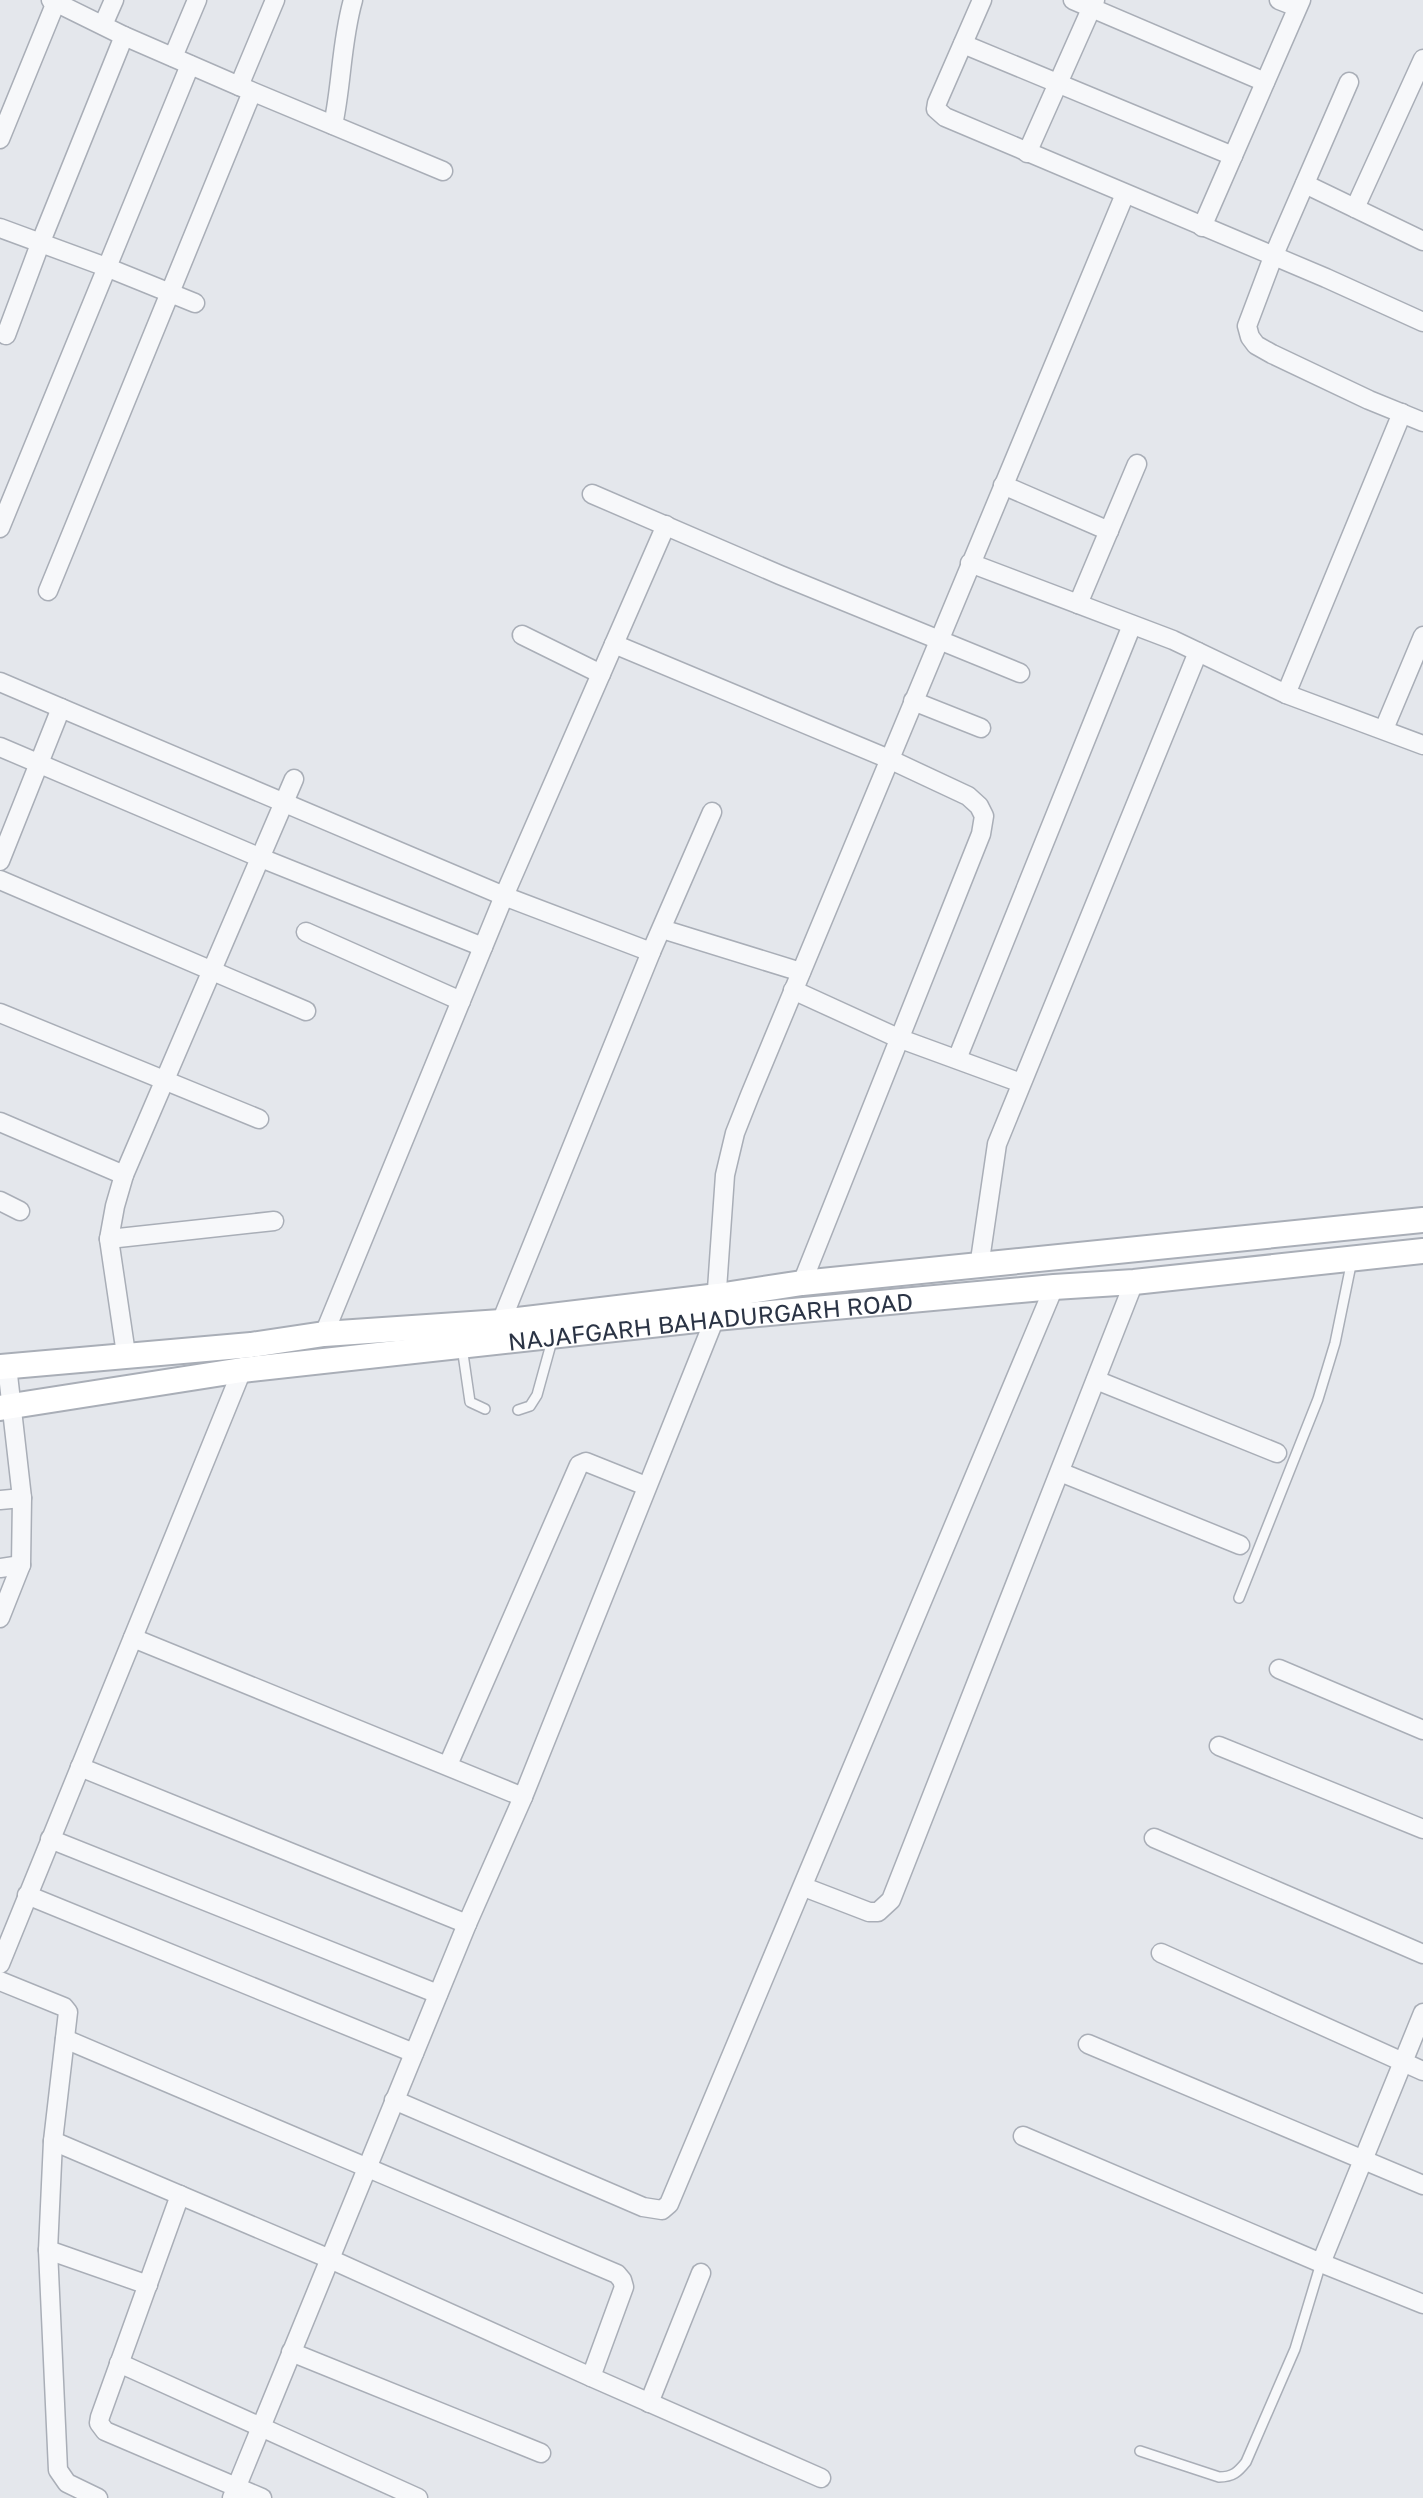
<svg xmlns="http://www.w3.org/2000/svg" width="1423" height="2498" font-family="'Golos Text',sans-serif">
  <rect width="100%" height="100%" fill="#e4e7ec"/>
  <g fill="none" stroke-linecap="round" stroke-linejoin="round">
    <g stroke="#a9aeb7" stroke-width="12">
      <g id="lane">
        <polyline points="462,1347 470,1402 485,1409"/>
        <polyline points="518,1410 530,1406 537,1395 553,1337"/>
        <polyline points="1239,1598 1318,1399 1335,1343 1352,1260"/>
        <path d="M1140,2451L1219,2477C1233,2477 1238,2472 1246,2462L1295,2349L1321,2263"/>
      </g>
    </g>
    <g stroke="#a9aeb7" stroke-width="21">
      <g id="street">
        <polyline points="51,0 124,36 239,86 443,171"/>
        <polyline points="982,0 937,103 936,109 945,117 1326,278 1423,322"/>
        <polyline points="1073,0 1265,82"/>
        <polyline points="1279,0 1297,7"/>
        <polyline points="103,25 114,0"/>
        <polyline points="963,44 1233,156"/>
        <polyline points="173,57 197,0"/>
        <polyline points="1349,82 1273,257 1247,326 1250,337 1256,345 1272,354 1369,400 1423,422"/>
        <polyline points="239,86 275,0"/>
        <path d="M333,125C342,84 341,42 353,0"/>
        <polyline points="0,139 56,2"/>
        <polyline points="1027,153 1095,0"/>
        <polyline points="1305,184 1423,241"/>
        <polyline points="1355,208 1423,59"/>
        <polyline points="1202,227 1301,0"/>
        <polyline points="0,228 106,267 195,303"/>
        <polyline points="6,335 40,244 124,36"/>
        <polyline points="1003,485 1109,531"/>
        <polyline points="592,494 780,575 1020,673"/>
        <polyline points="0,528 190,65"/>
        <polyline points="970,563 1173,640 1286,694 1423,745"/>
        <polyline points="48,591 252,92"/>
        <polyline points="1078,604 1137,464"/>
        <polyline points="522,635 601,674"/>
        <polyline points="614,644 889,759 968,796 979,806 984,816 981,834 802,1283"/>
        <polyline points="0,682 61,708"/>
        <polyline points="1286,694 1402,413"/>
        <polyline points="913,701 981,728"/>
        <polyline points="1384,729 1423,636"/>
        <polyline points="0,747 261,858 483,947"/>
        <polyline points="0,861 61,708 504,896 651,952"/>
        <polyline points="0,880 306,1011"/>
        <polyline points="662,929 801,972"/>
        <polyline points="306,932 461,1001"/>
        <polyline points="793,990 898,1038 1021,1083"/>
        <polyline points="0,1013 259,1119"/>
        <polyline points="957,1059 1132,625"/>
        <polyline points="0,1122 124,1175"/>
        <polyline points="0,1201 20,1211"/>
        <polyline points="109,1239 274,1221"/>
        <polyline points="979,1267 997,1144 1198,652"/>
        <polyline points="501,1322 651,952 712,812"/>
        <polyline points="324,1334 504,896 666,525"/>
        <polyline points="126,1354 109,1239 115,1206 124,1175 294,779"/>
        <polyline points="1096,1380 1277,1453"/>
        <polyline points="1060,1472 1240,1545"/>
        <polyline points="0,1500 22,1498"/>
        <polyline points="0,1568 21,1565"/>
        <polyline points="0,1618 21,1565 22,1498 7,1366"/>
        <polyline points="133,1638 523,1797"/>
        <polyline points="1279,1669 1423,1730"/>
        <polyline points="1219,1746 1423,1829"/>
        <polyline points="448,1765 579,1465 586,1462 646,1486"/>
        <polyline points="80,1767 467,1924"/>
        <polyline points="1154,1838 1423,1954"/>
        <polyline points="50,1839 438,1994"/>
        <polyline points="804,1887 869,1912 878,1912 891,1900 1134,1282"/>
        <polyline points="27,1895 414,2053"/>
        <polyline points="1161,1953 1423,2071"/>
        <polyline points="0,1964 242,1370"/>
        <polyline points="0,1981 64,2007 68,2012 53,2141 48,2250 58,2470 67,2483 98,2498"/>
        <polyline points="65,2039 617,2274 622,2280 624,2287 591,2377 821,2478"/>
        <polyline points="1088,2044 1423,2185"/>
        <polyline points="394,2100 643,2207 662,2210 669,2204 1054,1287"/>
        <polyline points="1023,2136 1321,2263 1423,2304"/>
        <polyline points="53,2141 330,2259 591,2377"/>
        <polyline points="180,2195 100,2417 99,2423 105,2431 262,2498"/>
        <polyline points="48,2250 148,2285"/>
        <polyline points="1321,2263 1423,2013"/>
        <polyline points="291,2352 541,2453"/>
        <polyline points="119,2363 418,2498"/>
        <polyline points="649,2403 701,2273"/>
        <polyline points="232,2498 467,1924 523,1797 715,1318 725,1175 735,1133 750,1095 1125,194"/>
      </g>
    </g>
    <g stroke="#a9aeb7" stroke-width="28">
      <g id="secondary">
        <polyline points="0,1367 251,1345 324,1334 501,1322 718,1296 802,1283 1423,1220"/>
        <path id="s1" d="M0,1408L242,1370L715,1318L1054,1287L1134,1282L1423,1251"/>
      </g>
    </g>
    <use href="#lane" stroke="#f7f8fa" stroke-width="9"/>
    <use href="#street" stroke="#f7f8fa" stroke-width="18"/>
    <use href="#secondary" stroke="#fff" stroke-width="24"/>
  </g>
  <g text-anchor="middle" dominant-baseline="central" stroke-width="5" stroke-linejoin="round" paint-order="stroke">
    <g font-size="24" fill="#2b3445" stroke="#f4f6f9">
      <text stroke="none"><textPath href="#s1" startOffset="716">NAJAFGARH BAHADURGARH ROAD</textPath></text>
    </g>
  </g>
</svg>
